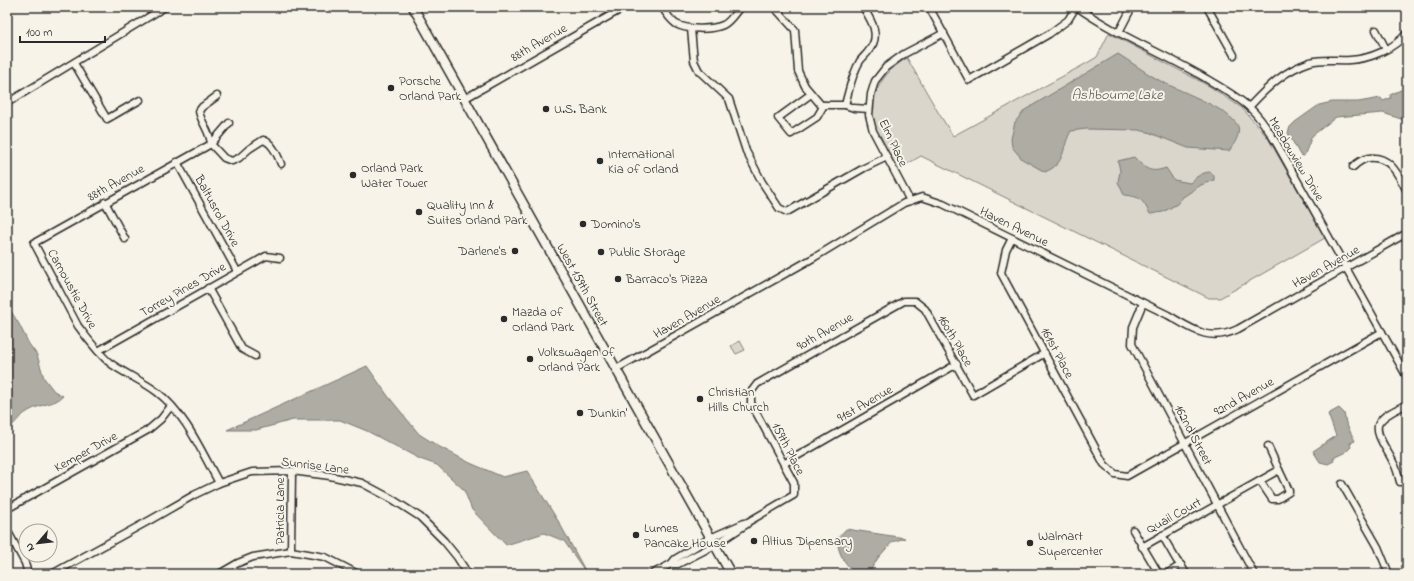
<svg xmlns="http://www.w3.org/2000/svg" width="1414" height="581" font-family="'Indie Flower',sans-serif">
  <rect width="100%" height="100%" fill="#f7f3e8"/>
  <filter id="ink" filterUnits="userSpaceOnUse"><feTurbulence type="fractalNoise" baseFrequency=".025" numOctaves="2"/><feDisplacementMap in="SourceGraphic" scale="8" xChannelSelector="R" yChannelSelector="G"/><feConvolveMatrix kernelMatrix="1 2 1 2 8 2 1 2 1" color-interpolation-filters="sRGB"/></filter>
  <g filter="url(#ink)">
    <g fill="#dad6cc" stroke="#82807c">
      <path d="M1109,33L1209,86L1242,108L1268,138L1325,238L1220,298H1209L921,156L897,170C890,156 880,143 875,128C866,99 882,72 907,58L938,112L953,136L1087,63L1097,57Z"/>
      <polygon points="740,341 745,350 736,354 731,346"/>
    </g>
    <g fill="#afaca4" stroke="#7a7874">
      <path d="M1118,54C1131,62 1143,71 1157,79C1178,91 1222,105 1236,123C1243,131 1234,145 1229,151L1188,148L1148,132L1138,130L1086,129L1071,131C1061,148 1067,163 1045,172L1022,159L1012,147L1011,139L1015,122L1025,110Z"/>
      <polygon points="1407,87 1407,121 1383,113 1336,117 1312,136 1304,156 1300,155 1288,133 1290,127 1295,122 1319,105 1332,102 1358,102 1381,98 1383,101 1391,98 1390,95"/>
      <path d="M1134,157C1145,168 1149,174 1166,168L1174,180L1190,183C1196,177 1202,172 1211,172L1214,176V180L1201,185L1183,197L1177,204L1163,212L1150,214C1142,199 1141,197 1124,195L1118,182L1120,171L1118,161Z"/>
      <path d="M7,305L19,324L29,344L37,355L44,378L54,391L63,396C56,403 49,403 40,406C22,412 19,419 7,431Z"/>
      <polygon points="367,366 388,396 419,434 438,446 470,463 503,477 527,471 560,524 587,574 564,541 544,533 506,545 472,510 464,490 437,465 420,459 367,431 340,420 293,420 256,430 227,430"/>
      <polygon points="1339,408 1344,413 1346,423 1355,441 1350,443 1351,447 1346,452 1333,458 1334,461 1328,464 1320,462 1313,451 1336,436 1328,414"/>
      <path d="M846,529L905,538L892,542L878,558L868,574H851L852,570C843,561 838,552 837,539Z"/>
    </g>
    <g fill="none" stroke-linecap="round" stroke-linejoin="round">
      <polyline stroke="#7a7874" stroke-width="1.5" points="7,12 14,7"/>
      <g stroke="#2b2b2b" stroke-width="9">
        <g id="minor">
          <path d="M662,7C665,12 671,20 676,24C687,30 711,30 723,25C730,22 735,13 740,7"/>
          <polyline points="774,7 795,30 798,71 805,86 821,105 845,105 854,108 869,109"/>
          <polyline points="929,7 969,80 1049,34 1068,20 1076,7"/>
          <path d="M1077,7C1115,34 1160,52 1200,75C1217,85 1234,94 1249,107C1261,118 1270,132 1278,146L1407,377"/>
          <polyline points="1207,7 1234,55"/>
          <polyline points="691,29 694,61 699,71 729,99 746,151 762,182 779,208 787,212 864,168 887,157"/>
          <polyline points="1376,30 1386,49"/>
          <polyline points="1119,32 1132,7"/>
          <polyline points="74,63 107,119 140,100"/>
          <polyline points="811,94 778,118 791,134 817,117 824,105"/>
          <path d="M217,96L202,107L199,111C201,123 210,131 211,144L34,243L78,326C88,339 98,353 110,363C125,374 143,381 157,392C186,414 202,453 219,483"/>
          <polyline points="464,99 625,7"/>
          <polyline points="7,103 165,7"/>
          <path d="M845,105C849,90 852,74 860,61C863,57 867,54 870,49C881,35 871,20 863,7"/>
          <path d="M1249,107C1268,87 1283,71 1310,62C1324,58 1336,61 1350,60C1370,59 1394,49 1407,33"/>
          <path d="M229,123L211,144L224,158L232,161L239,158L249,149L263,140C272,142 278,156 281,164"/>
          <polyline points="177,162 237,271"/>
          <path d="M1353,167C1358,162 1362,159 1369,158C1391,156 1398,175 1407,191"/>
          <polyline points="910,201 873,131 869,115 871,94 875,81 886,67 904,54 944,33"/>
          <polyline points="105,202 125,239"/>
          <polyline points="1012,238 1006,250 1001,273 1104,464 1115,474 1127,476 1382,332"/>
          <polyline points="208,288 242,349 255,356"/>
          <polyline points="1143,303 1133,327 1132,344 1254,574"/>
          <polyline points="98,351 266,256 280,258"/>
          <path d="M616,369L815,257L904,203L922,197L943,204L1168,315C1192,329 1209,343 1238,329L1407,233"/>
          <polyline points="785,463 957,364"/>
          <polyline points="1260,481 1272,499 1278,499 1289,492 1289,491 1279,470 1268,446"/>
          <path d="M1400,482C1398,475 1397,468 1393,462C1389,452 1373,433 1379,423C1384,414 1398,409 1407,404"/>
          <polyline points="1342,484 1378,547 1389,574"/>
          <polyline points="7,509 148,430 161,419 171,406"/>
          <polyline points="7,530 25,563 28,574"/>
          <polyline points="1133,530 1159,574"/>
          <polyline points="1162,535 1177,561 1181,565 1186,574"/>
          <polyline points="1142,547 1279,470"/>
          <polyline points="291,551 292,471"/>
          <polyline points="671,564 678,564 715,545 747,524"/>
          <polyline points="52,574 152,519 194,495 219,483 252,472 292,471 330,476 362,483 392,499 420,517 444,541 457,557 468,574"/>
          <polyline points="219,574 238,563 253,557 291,551 325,557 358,574"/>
          <polyline points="652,574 671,564 675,559 710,538 744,523 748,522 794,495 794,483 751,403 751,392 757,384 904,301 915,301 925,309 973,395 1045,353"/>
          <polyline points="1166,574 1181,565"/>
        </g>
      </g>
      <g stroke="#2b2b2b" stroke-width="11">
        <polyline id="major" points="413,7 731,574"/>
      </g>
      <use href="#minor" stroke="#f7f3e8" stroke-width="6"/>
      <use href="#major" stroke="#f7f3e8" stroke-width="8"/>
    </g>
  </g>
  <g fill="#2b2b2b" stroke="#f7f3e8" stroke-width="1.5">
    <circle cx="391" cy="88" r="4"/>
    <circle cx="546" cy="109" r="4"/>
    <circle cx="600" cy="161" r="4"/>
    <circle cx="353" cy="175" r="4"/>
    <circle cx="419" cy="212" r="4"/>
    <circle cx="583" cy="224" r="4"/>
    <circle cx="515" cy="251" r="4"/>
    <circle cx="601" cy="252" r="4"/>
    <circle cx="618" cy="279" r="4"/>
    <circle cx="504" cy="319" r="4"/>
    <circle cx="530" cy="359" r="4"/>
    <circle cx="700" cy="399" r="4"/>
    <circle cx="580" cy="413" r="4"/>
    <circle cx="636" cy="535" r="4"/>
    <circle cx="754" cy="541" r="4"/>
    <circle cx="1030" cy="543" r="4"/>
  </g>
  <g text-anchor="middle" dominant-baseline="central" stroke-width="4" stroke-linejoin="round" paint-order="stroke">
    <g font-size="13" fill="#2b2b2b" stroke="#f7f3e8">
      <text transform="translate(539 43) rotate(-30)">88th Avenue</text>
      <text transform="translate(893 143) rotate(65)">Elm Place</text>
      <text transform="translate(1296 159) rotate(59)">Meadowview Drive</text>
      <text transform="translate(116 183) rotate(-29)">88th Avenue</text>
      <text transform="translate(217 211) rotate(61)">Baltusrol Drive</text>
      <text transform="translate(1014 227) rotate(26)">Haven Avenue</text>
      <text transform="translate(1326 267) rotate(-29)">Haven Avenue</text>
      <text transform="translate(582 285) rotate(61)">West 159th Street</text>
      <text transform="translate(72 289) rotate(61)">Carnoustie Drive</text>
      <text transform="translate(183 290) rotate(-30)">Torrey Pines Drive</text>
      <text transform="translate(687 317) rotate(-30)">Haven Avenue</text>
      <text transform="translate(825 332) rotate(-30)">90th Avenue</text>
      <text transform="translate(955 341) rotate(60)">160th Place</text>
      <text transform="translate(1057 353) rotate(62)">161st Place</text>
      <text transform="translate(1244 397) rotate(-29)">92nd Avenue</text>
      <text transform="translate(865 404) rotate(-30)">91st Avenue</text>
      <text transform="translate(1193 435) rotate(62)">162nd Street</text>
      <text transform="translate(788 449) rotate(63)">159th Place</text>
      <text transform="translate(86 452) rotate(-29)">Kemper Drive</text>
      <text transform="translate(315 466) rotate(7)">Sunrise Lane</text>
      <text transform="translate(280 511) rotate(-90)">Patricia Lane</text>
      <text transform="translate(1174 516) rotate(-29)">Quail Court</text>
    </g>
    <g font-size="13" fill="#2b2b2b" stroke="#f7f3e8" text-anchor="start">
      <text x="399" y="81">Porsche<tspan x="399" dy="15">Orland Park</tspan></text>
      <text x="554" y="109">U.S. Bank</text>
      <text x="608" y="154">International<tspan x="608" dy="15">Kia of Orland</tspan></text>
      <text x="361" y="168">Orland Park<tspan x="361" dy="15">Water Tower</tspan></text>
      <text x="427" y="205">Quality Inn &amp;<tspan x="427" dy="15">Suites Orland Park</tspan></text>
      <text x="591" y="224">Domino's</text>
      <text x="507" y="251" text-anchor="end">Darlene's</text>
      <text x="609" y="252">Public Storage</text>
      <text x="626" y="279">Barraco's Pizza</text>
      <text x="512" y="312">Mazda of<tspan x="512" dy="15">Orland Park</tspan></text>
      <text x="538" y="352">Volkswagen of<tspan x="538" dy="15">Orland Park</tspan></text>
      <text x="708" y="392">Christian<tspan x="708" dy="15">Hills Church</tspan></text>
      <text x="588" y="413">Dunkin'</text>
      <text x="644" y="528">Lumes<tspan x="644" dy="15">Pancake House</tspan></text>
      <text x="1038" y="536">Walmart<tspan x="1038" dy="15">Supercenter</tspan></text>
      <text x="762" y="541">Altius Dipensary</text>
    </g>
    <g font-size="14" font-style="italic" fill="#53524f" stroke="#f7f3e8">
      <text x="1117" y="95">Ashbourne Lake</text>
    </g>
  </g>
  <rect width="1414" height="581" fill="none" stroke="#f7f3e8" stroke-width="24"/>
  <rect x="12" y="12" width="1390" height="557" fill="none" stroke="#2b2b2b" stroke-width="1.5" filter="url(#ink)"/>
  <g transform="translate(38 543) rotate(242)"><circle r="19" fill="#f7f3e8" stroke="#a5a39c"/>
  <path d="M0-3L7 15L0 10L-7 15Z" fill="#2b2b2b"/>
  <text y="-6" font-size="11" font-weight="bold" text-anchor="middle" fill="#2b2b2b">N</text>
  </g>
  <path d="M20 36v6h85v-6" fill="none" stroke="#2b2b2b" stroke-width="2"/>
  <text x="26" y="36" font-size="12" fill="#2b2b2b" stroke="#f7f3e8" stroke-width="3" paint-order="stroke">100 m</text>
</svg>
